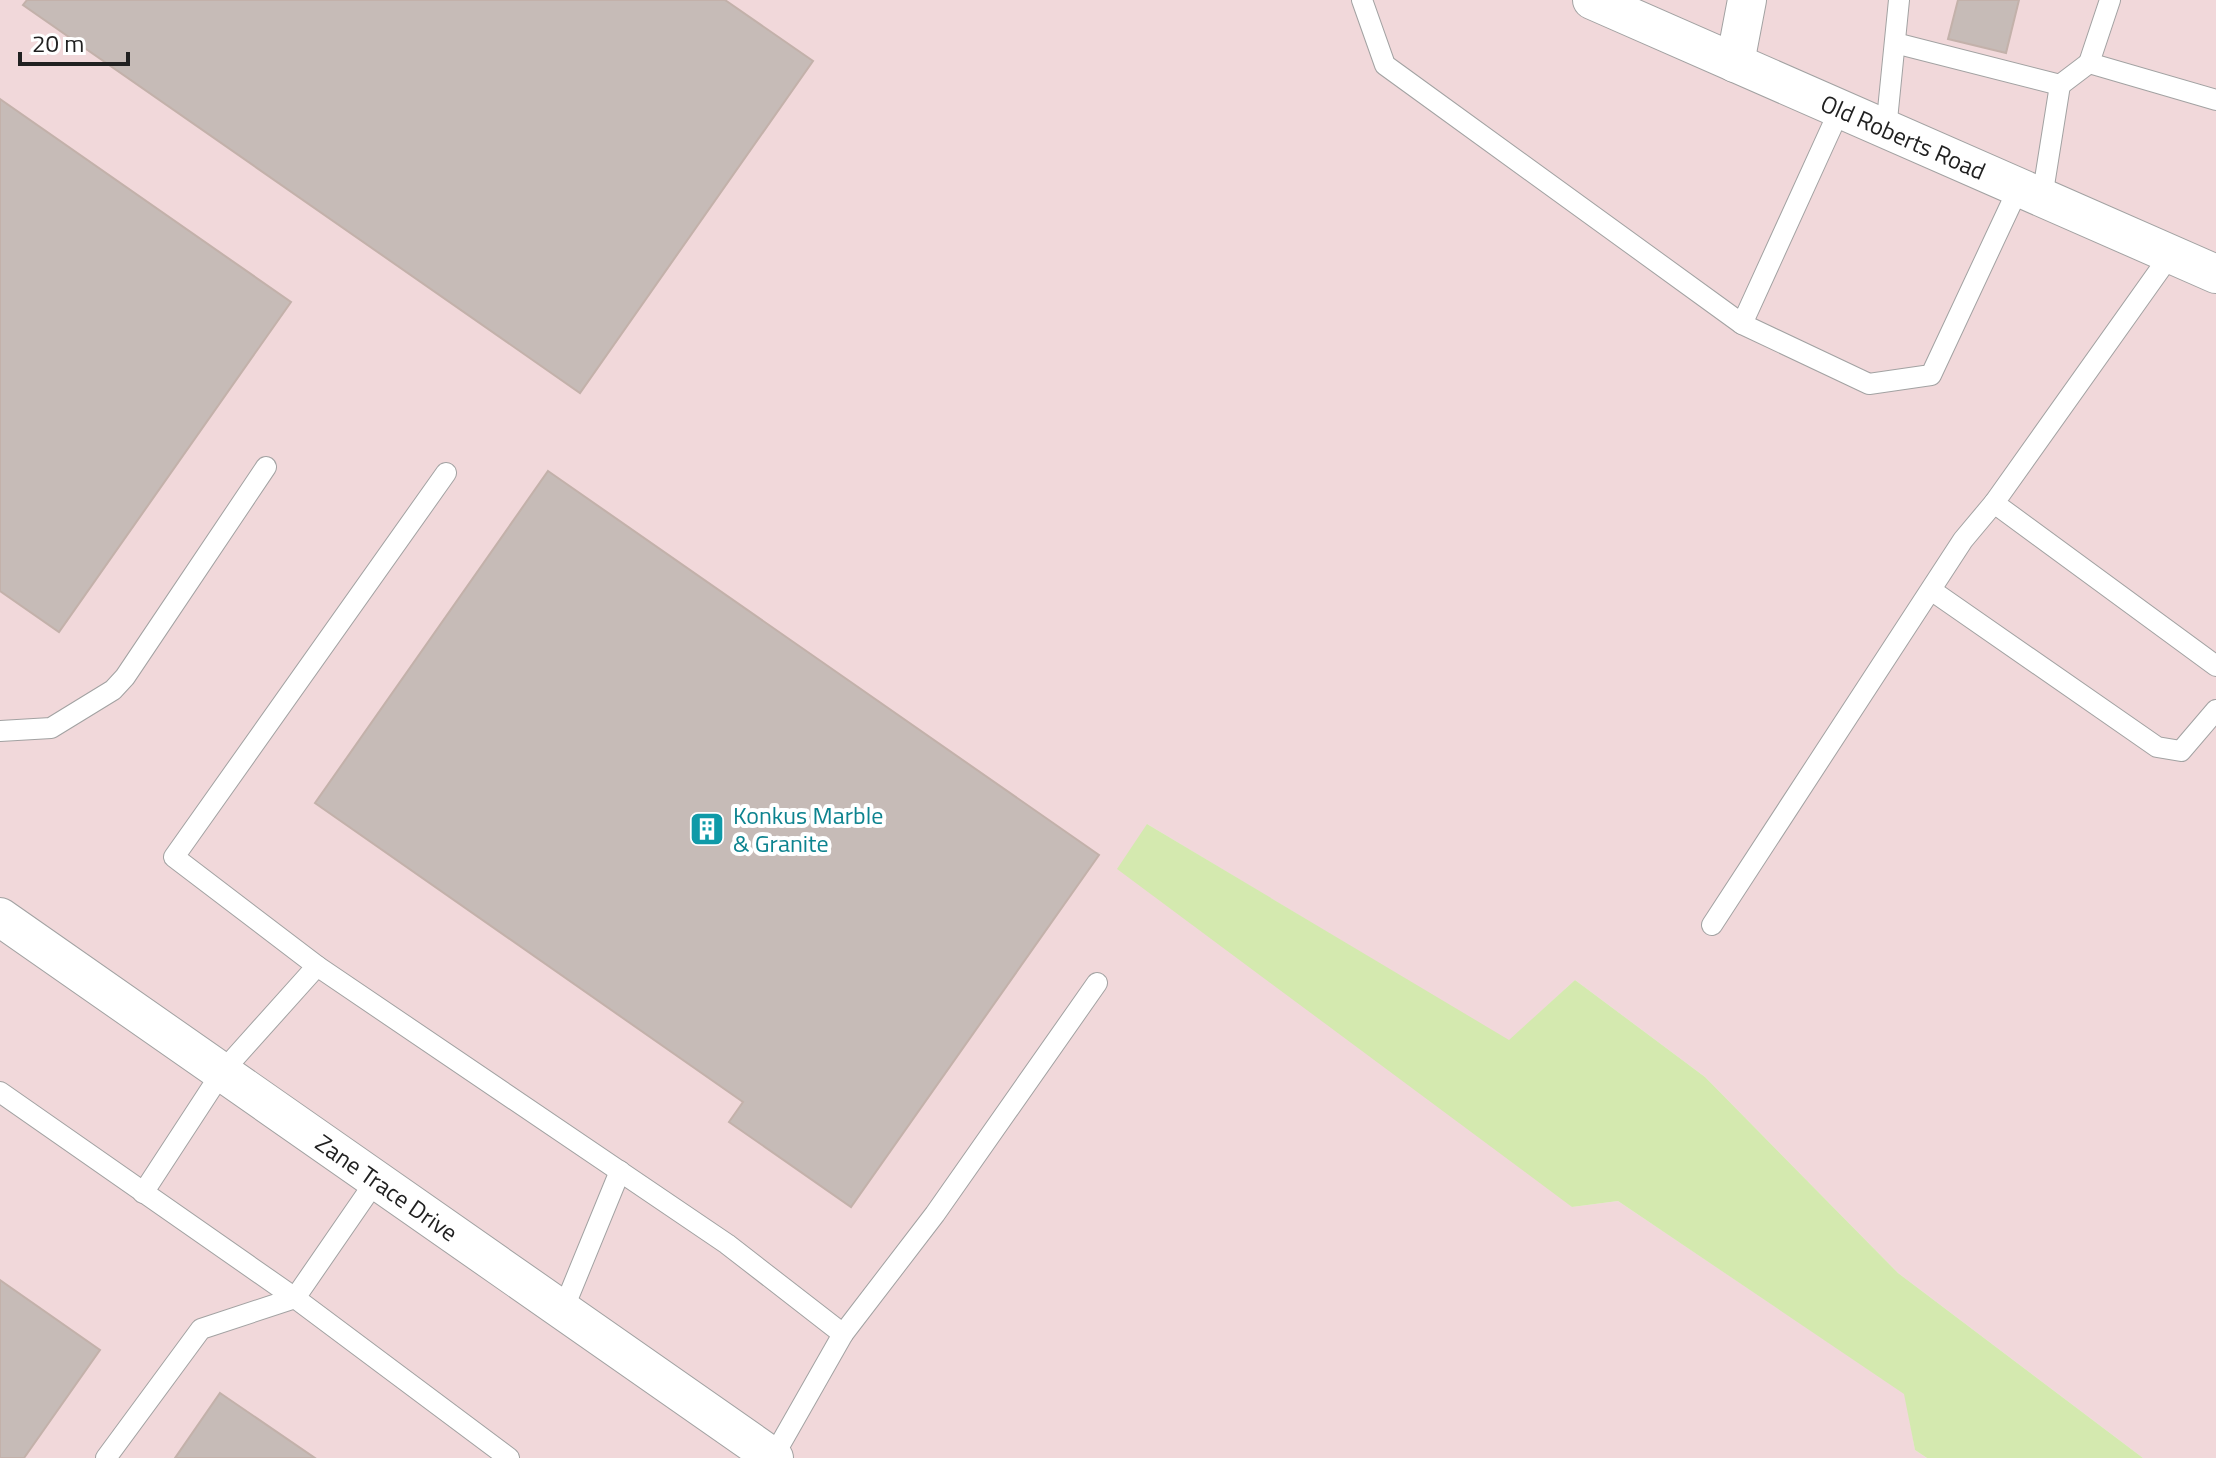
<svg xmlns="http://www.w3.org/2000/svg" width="2216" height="1458" font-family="'Titillium Web',sans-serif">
  <rect width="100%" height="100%" fill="#f1ece8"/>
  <polygon fill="#f1d8da" points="0,0 2216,0 2216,1458 2143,1458 1898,1273 1705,1077 1575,980 1509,1041 1147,824 1572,1207 1618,1201 1905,1394 1915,1450 1927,1458 0,1458"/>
  <polygon fill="#d4e9af" points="1147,824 1509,1040 1575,980 1705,1077 1898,1273 2143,1458 1927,1458 1915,1450 1904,1394 1618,1201 1572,1207 1117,869"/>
  <g fill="#c6bbb7" stroke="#c3b1aa" stroke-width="2">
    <polygon points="27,0 725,0 813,61 580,393 23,5"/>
    <polygon points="1958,0 2019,0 2006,53 1948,39"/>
    <polygon points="0,99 291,302 59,632 0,591"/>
    <polygon points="548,471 1099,855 851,1207 729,1122 743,1102 315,803"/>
    <polygon points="0,1280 100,1350 24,1458 0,1458"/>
    <polygon points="220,1393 315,1458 175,1458"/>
  </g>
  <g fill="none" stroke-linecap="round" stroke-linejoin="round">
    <g stroke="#a2a2a2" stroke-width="22">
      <g id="lane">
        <polyline points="1362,0 1385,65 1742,324 1840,109"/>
        <polyline points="1895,43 2060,85 2042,198"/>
        <polyline points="2089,63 2110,0"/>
        <polyline points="2060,85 2089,63 2216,100"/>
        <polyline points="1886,130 1899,0"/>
        <polyline points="2171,254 1994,503 2216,666"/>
        <polyline points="1742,324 1869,384 1931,375 2019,187"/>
        <polyline points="1931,590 2157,747 2181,751 2216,710"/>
        <polyline points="0,731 51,728 113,690 125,677 266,467"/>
        <polyline points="1712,925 1963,540 1994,503"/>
        <polyline points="317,966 174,857 446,473"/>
        <polyline points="0,1092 295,1298 509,1458"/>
        <polyline points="143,1193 222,1072 317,966 727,1244 843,1334 773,1457"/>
        <polyline points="563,1310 620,1171"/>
        <polyline points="843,1334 935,1214 1097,983"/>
        <polyline points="106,1458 201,1329 295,1298 377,1179"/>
      </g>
    </g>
    <g stroke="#a2a2a2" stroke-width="40">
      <g id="street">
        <path id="s1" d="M1592,0L2216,274"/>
        <polyline points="1735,63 1747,0"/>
        <path id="s2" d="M0,917L774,1458"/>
      </g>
    </g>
    <use href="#lane" stroke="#fff" stroke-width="20"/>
    <use href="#street" stroke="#fff" stroke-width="38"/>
  </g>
  <defs>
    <g id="building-square" transform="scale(1.8)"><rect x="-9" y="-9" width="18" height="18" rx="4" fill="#0f9aa8" stroke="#fff"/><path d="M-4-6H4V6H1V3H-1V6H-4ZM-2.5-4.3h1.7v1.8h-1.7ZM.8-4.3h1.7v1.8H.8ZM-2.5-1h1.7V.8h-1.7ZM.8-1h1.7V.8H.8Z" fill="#fff"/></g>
  </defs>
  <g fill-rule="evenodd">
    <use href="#building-square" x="707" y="829"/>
  </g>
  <g text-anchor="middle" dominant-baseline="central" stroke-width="8" stroke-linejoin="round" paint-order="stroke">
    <g font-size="24" fill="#212121" stroke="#fff">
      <text stroke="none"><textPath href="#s1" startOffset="340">Old Roberts Road</textPath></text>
      <text stroke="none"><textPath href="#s2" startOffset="472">Zane Trace Drive</textPath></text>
    </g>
    <g font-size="24" fill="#0d838f" stroke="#fff" text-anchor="start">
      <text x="733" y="815">Konkus Marble<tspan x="733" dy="28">&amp; Granite</tspan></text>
    </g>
  </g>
  <path d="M20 52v12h108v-12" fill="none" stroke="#212121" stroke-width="4"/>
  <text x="32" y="52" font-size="24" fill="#212121" stroke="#ffffff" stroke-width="6" paint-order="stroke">20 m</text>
</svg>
